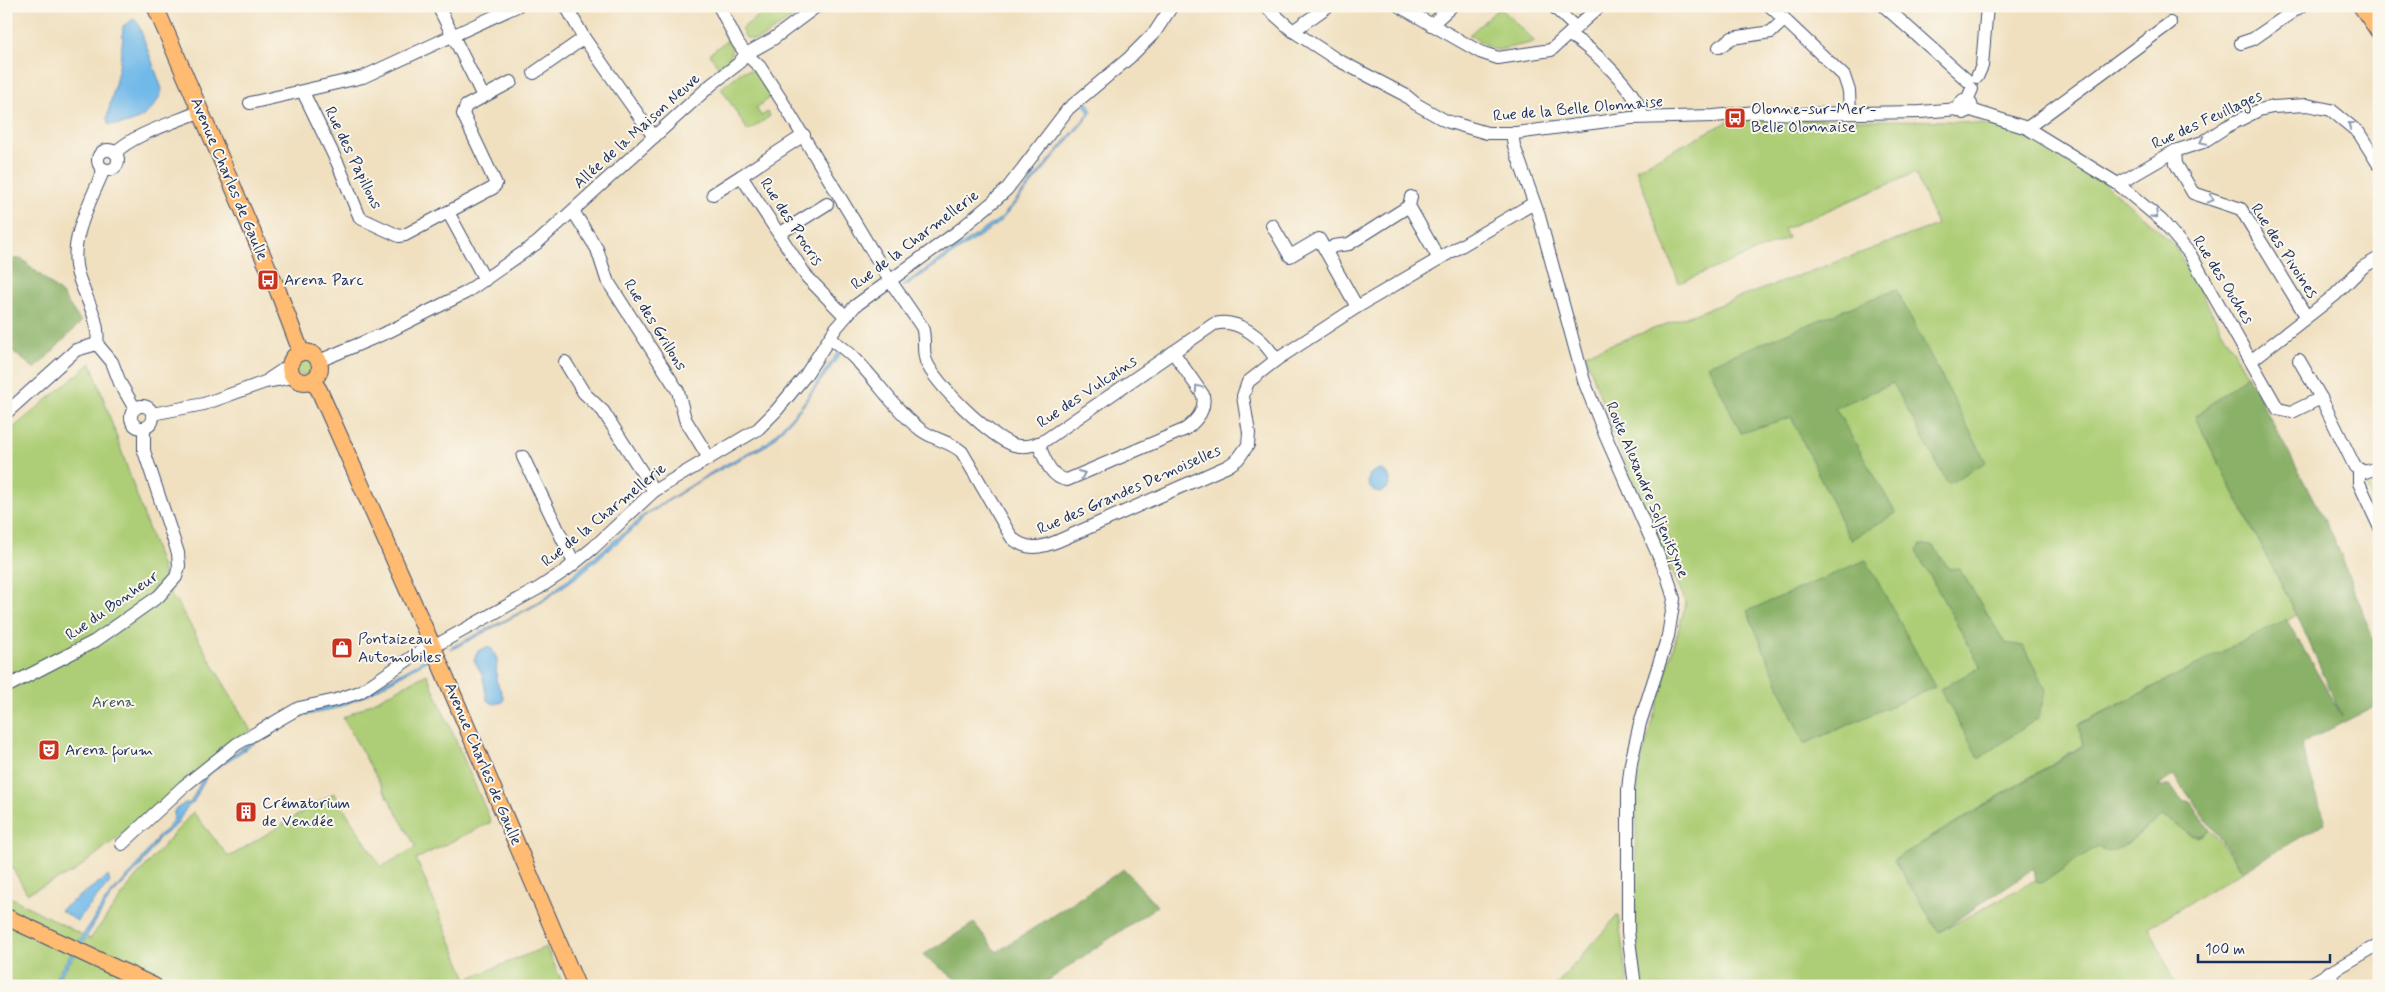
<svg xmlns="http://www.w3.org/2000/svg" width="2385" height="992" font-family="Mynerve,sans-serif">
  <rect width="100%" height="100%" fill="#fbf7ec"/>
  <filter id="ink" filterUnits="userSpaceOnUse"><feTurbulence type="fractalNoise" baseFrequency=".02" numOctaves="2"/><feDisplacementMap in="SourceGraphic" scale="10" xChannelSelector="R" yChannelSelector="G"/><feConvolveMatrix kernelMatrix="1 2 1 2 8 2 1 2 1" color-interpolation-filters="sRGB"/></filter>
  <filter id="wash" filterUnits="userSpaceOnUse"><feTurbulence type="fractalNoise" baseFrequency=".0096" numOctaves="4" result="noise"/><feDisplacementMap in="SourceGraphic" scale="20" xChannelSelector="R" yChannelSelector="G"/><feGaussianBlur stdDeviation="1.12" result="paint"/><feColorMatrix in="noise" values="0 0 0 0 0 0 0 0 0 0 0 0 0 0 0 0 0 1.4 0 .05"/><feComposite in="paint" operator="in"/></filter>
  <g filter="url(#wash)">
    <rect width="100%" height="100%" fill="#f0e0c0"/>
    <g fill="#adce76" stroke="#647e6a">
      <polygon points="771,6 793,6 798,14 762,38 755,40 746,38 741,29"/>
      <polygon points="1498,9 1502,9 1535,42 1498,50 1492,49 1469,35"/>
      <path d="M730,38C734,49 730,62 722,71L709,54Z"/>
      <polygon points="753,70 766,84 771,97 756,108 761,116 768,112 770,116 748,131 721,88 743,71"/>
      <path d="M1735,118L1949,121L2007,127L2096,176L2173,243L2247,375L2195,417L2297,615L2079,724L2083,745L1894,860L1939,932L2098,846L2122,847L2162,816C2176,820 2183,834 2198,837L2209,829L2243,871L2149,927L2176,986H1641L1634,932L1637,775L1686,603L1624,462L1585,354L1937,225L1915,173L1784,229L1788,238L1679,283L1636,169Z"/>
      <circle cx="304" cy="366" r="9"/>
      <polygon points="91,363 172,597 177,602 251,731 74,872 27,893 6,857 6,434"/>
      <polygon points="2379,474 2379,503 2375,505 2363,481"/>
      <polygon points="427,674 491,822 416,859 467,979 546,947 564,986 6,986 6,895 90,939 136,877 193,812 229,857 334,793 381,867 416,847 343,718"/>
      <polygon points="1618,915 1628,986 1555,986"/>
    </g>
    <g fill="#8ab167" stroke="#527062">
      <polygon points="21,258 62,294 81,322 35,369 6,346 6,265 9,260"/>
      <polygon points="1896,289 1986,462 1948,484 1893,383 1835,408 1896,513 1850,540 1791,417 1741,433 1708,365"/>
      <path d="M2247,375L2334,538L2379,654V704L2301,744L2325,823L2243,871L2174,775L2158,786H2170L2184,802H2190L2209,829C2193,849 2179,821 2162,816L2122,847L2109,852L2098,846L2042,883L2036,881L2034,868L1939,932L1894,860L2083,746L2079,725L2286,619L2342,716L2297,615L2195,417Z"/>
      <polygon points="1921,545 1934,546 1949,569 1959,568 2005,643 2023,646 2046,690 2038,718 1979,759 1940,689 1981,667 1916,551"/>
      <polygon points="1866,560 1935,687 1804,744 1747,611"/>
      <polygon points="1124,869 1157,906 1040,986 965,986 923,955 974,923 997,952"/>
    </g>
    <g fill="#71b9e9" stroke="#4674a4">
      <path d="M134,19L138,23L162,89C156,113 132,128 108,124L107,118C114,85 123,60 123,26Z"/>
      <polygon points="1086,97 1092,112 999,223 904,287 903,285 1001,218 1089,113 1082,100"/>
      <polygon points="838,352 841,353 802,407 769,444 701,480 642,518 641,522 579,575 542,602 451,650 450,648 540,602 637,522 639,518 717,469 768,442 801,406"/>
      <circle cx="1379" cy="481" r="11"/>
      <polygon points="487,647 492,649 497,659 496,680 504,698 503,702 494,704 487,700 483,676 474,660 478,651"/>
      <polygon points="427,658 428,660 367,695 337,708 291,719 208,774 193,803 187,807 176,825 159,838 140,867 111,896 81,946 53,986 50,986 107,898 135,869 159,835 168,828 174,818 174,811 185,803 190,803 206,772 289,717 301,715 370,690"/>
      <polygon points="108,876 110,882 77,921 60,910"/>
    </g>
  </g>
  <g filter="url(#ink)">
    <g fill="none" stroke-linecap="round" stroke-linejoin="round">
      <g stroke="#3b4a6d" stroke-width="14">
        <g id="minor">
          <polyline points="438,6 483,96"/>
          <polyline points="566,6 584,38 654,137"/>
          <path d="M719,6L738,43L746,54L760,67L782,101L889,279L922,327C926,338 922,349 926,361C935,384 991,438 1014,445C1025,448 1034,445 1044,441L1214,324C1238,317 1265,340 1276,360"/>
          <polyline points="1265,6 1293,31 1336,59 1405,95 1416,104 1446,121 1487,133 1516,133 1631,118 1714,116 1756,112 1796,114 1920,112 1959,109"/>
          <polyline points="1399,6 1480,52 1498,58 1551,50 1600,6"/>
          <polyline points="1553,6 1576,28"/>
          <polyline points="1770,6 1844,76 1849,91 1850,112"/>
          <polyline points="1884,6 1968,81"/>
          <polyline points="1431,25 1452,6"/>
          <polyline points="1293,31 1328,6"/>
          <path d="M1569,35C1590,46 1640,93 1642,117"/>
          <polyline points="2241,43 2253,39 2301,6"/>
          <polyline points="1719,47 1732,38 1771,32 1785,19"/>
          <polyline points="534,73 584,38"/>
          <polyline points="1977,77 1982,66 1987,6"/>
          <polyline points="303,92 338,164 360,218 399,236 405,235 448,212 485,280"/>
          <polyline points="1967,100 1971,104 1972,108 1964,113 1960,111 1959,105 1963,100 1967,100 1972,89"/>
          <polyline points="250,103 363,77 517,6"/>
          <polyline points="1971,110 2027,128 2118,184 2161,220 2190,254 2278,409 2292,412 2321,398 2355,467 2365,472 2379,467"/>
          <polyline points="2027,128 2170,23"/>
          <polyline points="1512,133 1514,146 1539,216 1584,381 1606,437 1667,575 1674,599 1668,636 1640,723 1631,763 1628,790 1628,932 1635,986"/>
          <polyline points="804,135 741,176 807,277 845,316"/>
          <circle cx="108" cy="160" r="10"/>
          <polyline points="2175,151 2176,164 2193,193 2241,209 2306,316"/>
          <path d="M115,153C133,134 176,122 201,111"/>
          <polyline points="2118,184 2175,151 2203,142 2226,127 2259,110 2273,107 2307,105 2331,110 2359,133 2379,165"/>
          <polyline points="713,194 741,176"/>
          <polyline points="1411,197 1409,206 1439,259"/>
          <polyline points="573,211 597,249 607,280 678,391 685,419 709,458"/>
          <polyline points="448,212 493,188 496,184 463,114 466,106 511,82"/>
          <polyline points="1272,225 1290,256 1319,239 1357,307"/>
          <polyline points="779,234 827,204"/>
          <polyline points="1326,251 1334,246 1349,244 1409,206"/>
          <path d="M830,339C867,361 887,404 921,430C934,440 950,441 962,452L1012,538C1027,551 1041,548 1058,541L1228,466L1238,459L1248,445L1249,433L1243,396L1248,382L1276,360L1357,307L1534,203"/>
          <path d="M97,344C101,319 83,295 77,271C69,238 92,199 104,169"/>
          <polyline points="97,344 112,362 120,383 135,409"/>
          <polyline points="2252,360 2335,295 2363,267 2379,258"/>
          <polyline points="2299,360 2321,398"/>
          <polyline points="319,361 390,331 465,293 537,243 712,84 738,64 746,54 773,39 817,6"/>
          <polyline points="565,362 584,393 603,411 654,491"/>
          <polyline points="269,379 290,365"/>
          <circle cx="142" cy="417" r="11"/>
          <polyline points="6,413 76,350 97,344"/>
          <polyline points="152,414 204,404 265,382 293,377"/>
          <path d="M1038,443C1044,457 1050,478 1067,480L1186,429C1197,420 1206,410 1203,395L1173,352"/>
          <polyline points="523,457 574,563"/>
          <polyline points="2359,470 2359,483 2379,526"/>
          <polyline points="2379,627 2379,628"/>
          <polyline points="6,687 95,641 159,596 176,577 179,566 178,553 144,451 144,428"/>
          <polyline points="122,844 183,787 237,744 299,708 336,700 360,692 424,649 442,642 539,588 566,570 593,548 654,491 758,429 776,411 805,376 836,328 855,306 957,232 994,201 1007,189 1068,109 1129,58 1155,32 1172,6"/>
          <polyline points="2329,972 2336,986"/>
          <polyline points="2307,986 2379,944"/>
        </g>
      </g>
      <g stroke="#3b4a6d" stroke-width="18">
        <g id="major">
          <polyline points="155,6 278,291 301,352"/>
          <polyline points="2361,6 2379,32"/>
          <circle cx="305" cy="367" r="15"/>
          <polyline points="312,380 319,390 432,645 577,986"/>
          <polyline points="6,917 154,986"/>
        </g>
      </g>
      <use href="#minor" stroke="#fff" stroke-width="12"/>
      <use href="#major" stroke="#febb71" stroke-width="16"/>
    </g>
    <defs><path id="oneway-chevron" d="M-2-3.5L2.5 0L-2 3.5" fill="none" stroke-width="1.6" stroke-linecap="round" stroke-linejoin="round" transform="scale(1.25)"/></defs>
    <g stroke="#8d97ae">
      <use href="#oneway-chevron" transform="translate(2351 125) rotate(-139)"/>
      <use href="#oneway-chevron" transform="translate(2203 141) rotate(154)"/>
      <use href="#oneway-chevron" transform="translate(2211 199) rotate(15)"/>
      <use href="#oneway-chevron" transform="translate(2155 215) rotate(44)"/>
      <use href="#oneway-chevron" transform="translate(1198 388) rotate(-124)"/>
      <use href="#oneway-chevron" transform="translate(1082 474) rotate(-23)"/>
    </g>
  </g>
  <defs>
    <g id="bus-square" transform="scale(1.125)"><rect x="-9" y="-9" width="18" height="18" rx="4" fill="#c8321e" stroke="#fbf7ec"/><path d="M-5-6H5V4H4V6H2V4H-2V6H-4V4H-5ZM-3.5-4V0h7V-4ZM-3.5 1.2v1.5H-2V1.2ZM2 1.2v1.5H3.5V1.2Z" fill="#fff"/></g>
    <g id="shop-square" transform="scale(1.125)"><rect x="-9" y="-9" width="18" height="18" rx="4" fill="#c8321e" stroke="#fbf7ec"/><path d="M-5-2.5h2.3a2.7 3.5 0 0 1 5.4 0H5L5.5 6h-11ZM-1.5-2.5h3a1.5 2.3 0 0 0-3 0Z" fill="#fff"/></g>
    <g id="theatre-square" transform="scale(1.125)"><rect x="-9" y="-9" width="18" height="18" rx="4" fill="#c8321e" stroke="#fbf7ec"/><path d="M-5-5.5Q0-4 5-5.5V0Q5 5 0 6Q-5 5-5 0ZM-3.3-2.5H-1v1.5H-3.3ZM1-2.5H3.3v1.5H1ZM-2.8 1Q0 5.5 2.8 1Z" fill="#fff"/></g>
    <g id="building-square" transform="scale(1.125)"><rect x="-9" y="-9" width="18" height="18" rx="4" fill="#c8321e" stroke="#fbf7ec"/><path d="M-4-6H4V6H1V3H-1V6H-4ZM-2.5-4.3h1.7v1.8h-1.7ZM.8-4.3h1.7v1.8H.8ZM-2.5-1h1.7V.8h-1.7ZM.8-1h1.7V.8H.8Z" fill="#fff"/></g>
  </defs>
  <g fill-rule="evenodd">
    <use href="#bus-square" x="1735" y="118"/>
    <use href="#bus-square" x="268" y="280"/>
    <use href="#shop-square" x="342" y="648"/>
    <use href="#theatre-square" x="49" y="750"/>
    <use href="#building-square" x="246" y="812"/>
  </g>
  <g text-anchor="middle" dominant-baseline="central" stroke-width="4" stroke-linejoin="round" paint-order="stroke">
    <g font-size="16" fill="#1b2f5e" stroke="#fbf7ec">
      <text transform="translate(1578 109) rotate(-5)">Rue de la Belle Olonnaise</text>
      <text transform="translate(2207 120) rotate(-25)">Rue des Feuillages</text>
      <text transform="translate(637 131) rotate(-42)">Allée de la Maison Neuve</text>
      <text transform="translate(353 158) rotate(64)">Rue des Papillons</text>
      <text transform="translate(229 179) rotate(67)">Avenue Charles de Gaulle</text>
      <text transform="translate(791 222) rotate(57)">Rue des Procris</text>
      <text transform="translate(915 240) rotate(-37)">Rue de la Charmellerie</text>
      <text transform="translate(2284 251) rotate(57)">Rue des Pivoines</text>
      <text transform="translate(2223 280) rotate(58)">Rue des Ouches</text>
      <text transform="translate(655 325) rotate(58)">Rue des Grillons</text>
      <text transform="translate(1087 392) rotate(-34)">Rue des Vulcains</text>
      <text transform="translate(1129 490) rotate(-24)">Rue des Grandes Demoiselles</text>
      <text transform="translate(1647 490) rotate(67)">Route Alexandre Soljenitsyne</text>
      <text transform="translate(604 515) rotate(-39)">Rue de la Charmellerie</text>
      <text transform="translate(112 606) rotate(-35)">Rue du Bonheur</text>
      <text transform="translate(483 764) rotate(67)">Avenue Charles de Gaulle</text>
    </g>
    <g font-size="16" fill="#1b2f5e" stroke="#fbf7ec" text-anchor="start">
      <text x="1751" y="109">Olonne-sur-Mer -<tspan x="1751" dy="18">Belle Olonnaise</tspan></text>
      <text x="284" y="280">Arena Parc</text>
      <text x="358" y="639">Pontaizeau<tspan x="358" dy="18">Automobiles</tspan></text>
      <text x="65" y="750">Arena forum</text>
      <text x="262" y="803">Crématorium<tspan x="262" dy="18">de Vendée</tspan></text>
    </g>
    <g font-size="16" fill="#405764" stroke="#fbf7ec">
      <text x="113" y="702">Arena</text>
    </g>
  </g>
  <rect width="2385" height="992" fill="none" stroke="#fbf7ec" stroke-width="25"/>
  <path d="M2198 954v8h132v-8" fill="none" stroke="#1b2f5e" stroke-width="2.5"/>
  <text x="2205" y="954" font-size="15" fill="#1b2f5e" stroke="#fbf7ec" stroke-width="4" paint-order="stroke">100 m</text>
</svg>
